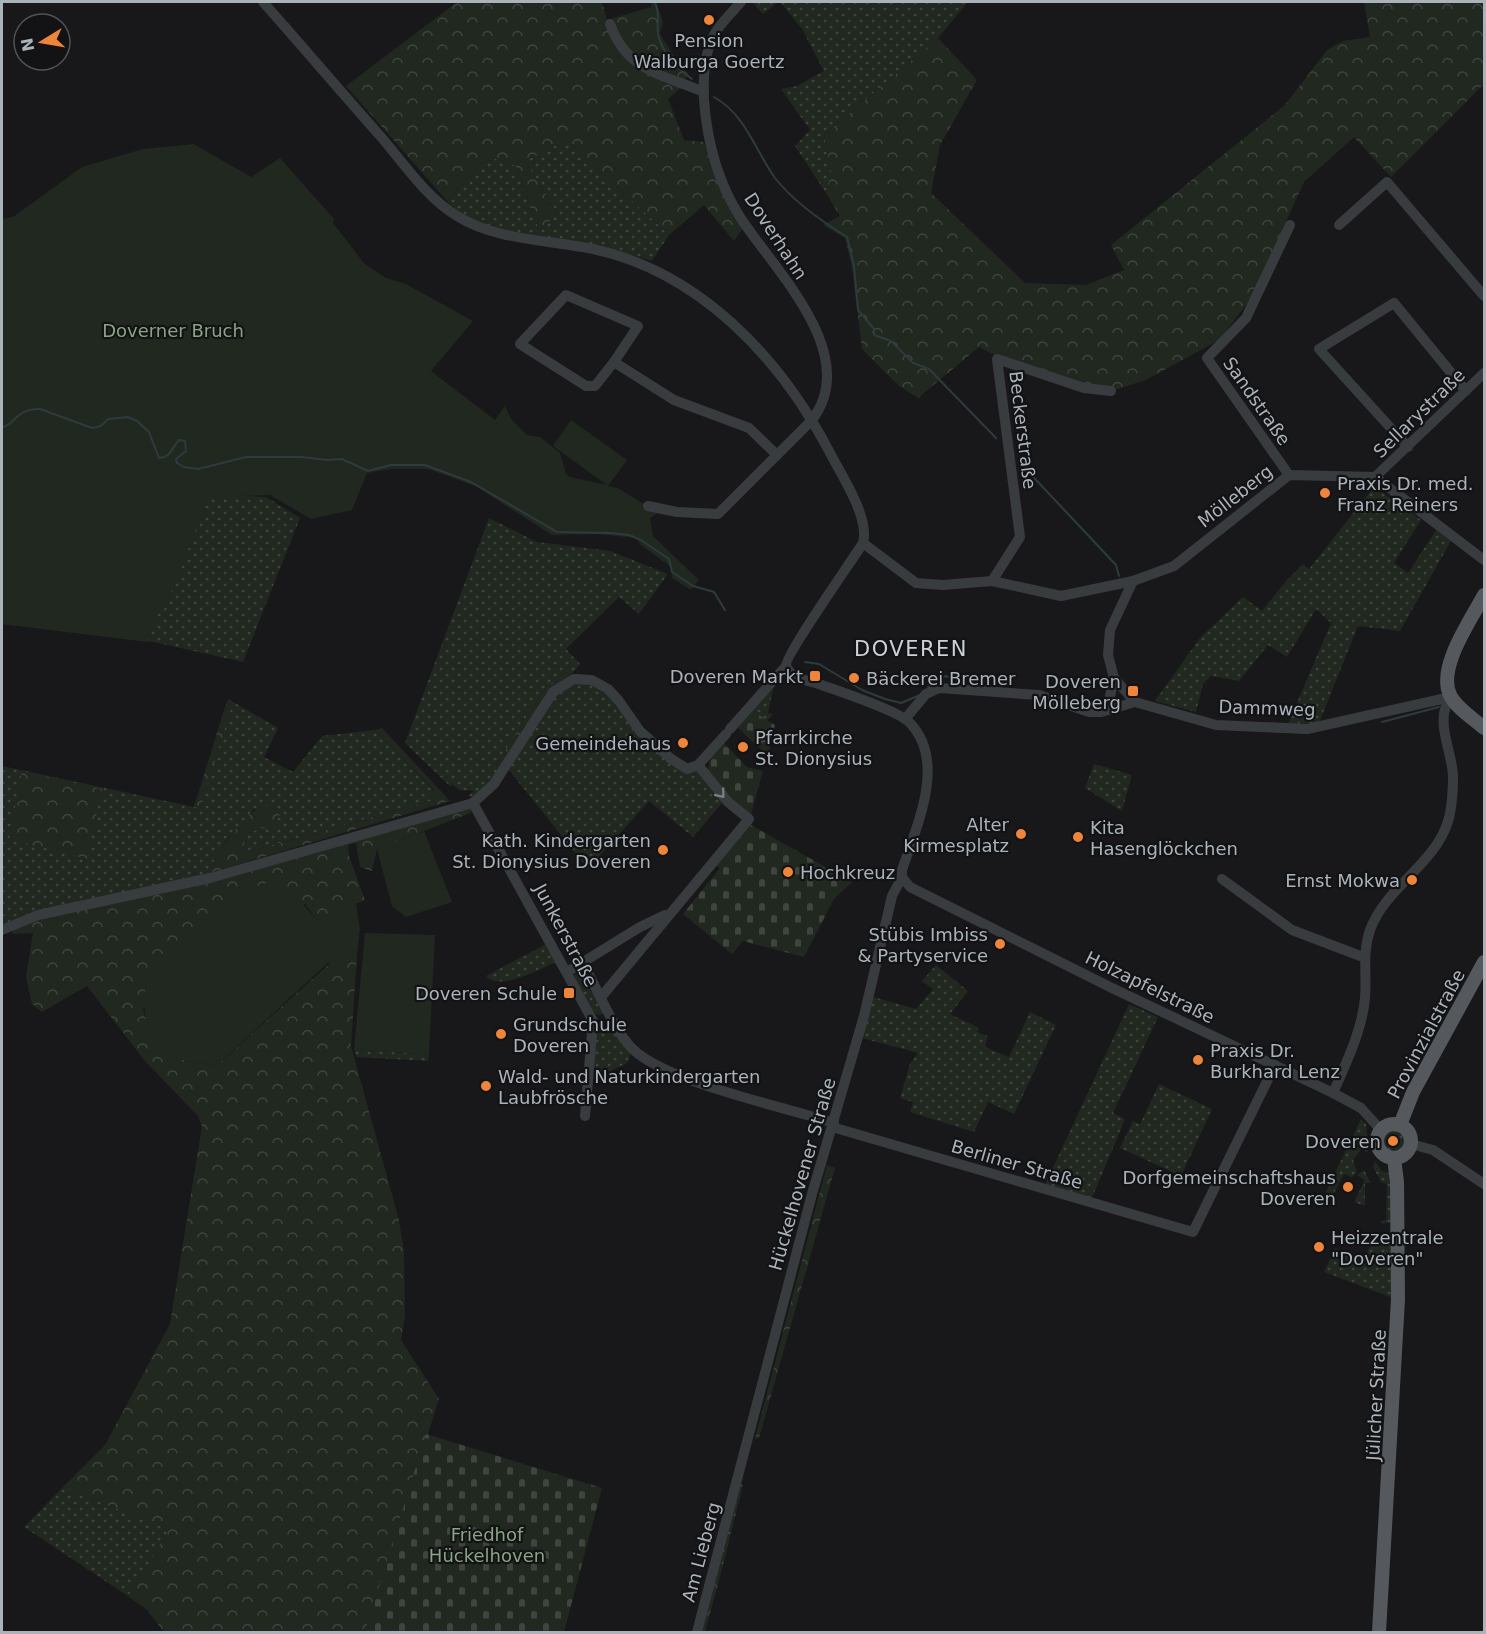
<svg xmlns="http://www.w3.org/2000/svg" width="1486" height="1634" font-family="'DejaVu Sans',sans-serif">
  <defs>
    <pattern id="grass-dots" width="8" height="8" patternUnits="userSpaceOnUse" patternTransform="scale(1.5)"><rect width="8" height="8" fill="#212820"/><path d="M2 2h.1M6 6h.1" fill="none" stroke="#3f453e" stroke-width="1.8" stroke-linecap="round"/></pattern>
    <pattern id="forest-crowns" width="20" height="18" patternUnits="userSpaceOnUse" patternTransform="scale(1.5)"><rect width="20" height="18" fill="#212820"/><path d="M2 6a3 3 0 1 1 6 0M12 15a3 3 0 1 1 6 0" fill="none" stroke="#3f453e"/></pattern>
    <pattern id="cemetery-stones" width="16" height="16" patternUnits="userSpaceOnUse" patternTransform="scale(1.5)"><rect width="16" height="16" fill="#212820"/><path d="M2 7V4a2 2 0 0 1 4 0v3zM10 15v-3a2 2 0 0 1 4 0v3z" fill="#3f453e"/></pattern>
  </defs>
  <rect width="100%" height="100%" fill="#18181a"/>
  <g fill="url(#grass-dots)">
    <polygon points="752,2 778,2 763,14"/>
    <polygon points="780,2 968,2 938,38 824,135 831,171 826,193 795,146 810,130 781,89 797,86 824,71 802,29"/>
    <path d="M567,140L669,235L652,261C637,257 622,252 607,249C561,239 478,237 447,201L481,164L501,157L516,167L539,230L558,214L525,161Z"/>
    <polygon points="1374,487 1421,520 1394,563 1408,573 1436,530 1451,541 1400,631 1358,626 1319,723 1288,724 1331,623 1316,609 1287,657 1268,645 1239,681 1211,676 1203,684 1196,712 1155,701 1200,638 1243,597 1262,611 1286,581 1303,564 1309,569"/>
    <polygon points="206,494 266,497 300,518 243,662 154,642 2,624 2,532"/>
    <polygon points="489,518 537,542 610,551 668,574 639,614 619,597 566,649 580,664 572,674 565,672 544,689 496,765 502,766 490,784 473,797 468,796 474,791 460,790 451,784 451,787 405,743"/>
    <polygon points="576,681 598,686 614,701 636,731 699,771 723,802 693,837 649,801 588,869 509,770 556,692"/>
    <polygon points="774,685 768,713 773,714 767,721 751,710"/>
    <polygon points="228,699 278,728 264,757 293,772 322,736 375,730 434,791 434,800 250,851 243,846 248,834 260,828 255,808 227,839 206,874 2,925 2,766 194,807"/>
    <polygon points="1094,764 1132,775 1122,811 1085,788"/>
    <path d="M546,944L556,962C539,969 500,992 486,976Z"/>
    <polygon points="936,965 968,991 950,1014 979,1028 977,1032 988,1036 985,1047 1009,1057 1030,1012 1056,1025 1014,1114 988,1102 974,1132 910,1112 913,1102 900,1098 910,1064 918,1053 862,1038 873,997 916,1009 933,989 922,981"/>
    <polygon points="579,970 604,1012 601,1015 595,1014 574,976"/>
    <polygon points="1129,1004 1158,1017 1113,1113 1125,1119 1092,1198 1045,1185"/>
    <polygon points="602,1027 612,1028 632,1051 627,1063 592,1080 596,1031"/>
    <polygon points="354,1049 429,1055 428,1061 356,1057"/>
    <polygon points="1159,1084 1212,1109 1181,1176 1120,1148 1133,1121 1140,1124"/>
    <polygon points="1361,1119 1366,1124 1368,1151 1366,1153 1363,1147 1353,1160 1357,1172 1352,1177 1344,1174 1330,1201 1323,1198"/>
    <circle cx="1393" cy="1141" r="12"/>
    <polygon points="1375,1161 1382,1171 1390,1173 1393,1222 1381,1224 1381,1221 1386,1220 1387,1184 1381,1182 1373,1167"/>
    <polygon points="1364,1170 1371,1183 1365,1183 1365,1206 1354,1202 1365,1180 1357,1175"/>
    <polygon points="1376,1233 1391,1235 1393,1298 1324,1272 1335,1248 1363,1261"/>
    <polygon points="740,1484 743,1485 720,1577 716,1577"/>
    <polygon points="63,1487 170,1530 128,1596 24,1527"/>
  </g>
  <g fill="url(#forest-crowns)">
    <polygon points="457,2 602,2 607,20 651,7 652,2 656,2 663,22 660,34 681,67 688,73 683,86 668,99 684,140 704,142 725,195 743,228 734,241 704,205 669,235 567,140 525,161 558,214 539,230 516,167 501,157 481,164 447,201 346,86"/>
    <polygon points="1364,2 1484,2 1484,84 1391,177 1354,137 1304,182 1252,297 1219,340 1146,380 1111,391 1014,365 979,347 918,398 898,385 862,349 852,267 845,238 823,225 840,216 826,193 831,171 824,135 938,38 977,80 940,145 931,193 1025,283 1086,285 1124,270 1111,245 1285,105 1327,50 1343,41 1370,37"/>
    <polygon points="565,672 572,674 546,693 502,766 497,768 496,765 544,689"/>
    <polygon points="225,707 231,709 200,808 194,807"/>
    <path d="M382,728L450,801L206,874C218,854 246,803 272,805L280,816L272,829L260,828L248,834L243,846L250,851L434,800V790L375,730Z"/>
    <polygon points="22,771 102,789 87,859 9,839"/>
    <path d="M473,808L471,813L377,849L372,871L360,867L356,843L348,845L349,856L365,900L317,920L305,904L143,1009C148,1030 161,1052 183,1060C194,1064 204,1061 215,1067L328,965L344,929L357,955L351,1046L399,1220L404,1252L405,1316L401,1340L439,1399L365,1632H164L147,1610L128,1596L169,1530L63,1487L105,1445L170,1324L202,1126L198,1116L145,1061L87,986L42,1012L32,1004L26,977L33,933L12,934L13,928L39,919Z"/>
    <polygon points="827,1165 835,1168 759,1438 755,1439"/>
    <polygon points="716,1577 720,1577 705,1632 702,1632"/>
  </g>
  <g fill="url(#cemetery-stones)">
    <polygon points="751,710 775,725 768,756 738,728"/>
    <polygon points="723,742 747,767 763,771 750,818 727,795 708,770 710,757"/>
    <polygon points="751,825 852,882 834,899 804,957 743,941 732,954 683,914 720,868 716,865"/>
    <polygon points="426,1434 602,1488 564,1632 365,1632"/>
  </g>
  <g fill="#212820">
    <polygon points="194,144 251,177 280,158 334,219 333,223 364,263 386,278 406,284 473,321 431,371 495,420 505,406 511,419 527,435 540,437 560,453 566,474 570,477 607,485 553,446 571,420 627,460 608,486 618,488 658,513 650,518 653,536 699,580 691,590 672,578 671,567 641,545 636,538 597,534 552,535 475,486 428,469 392,469 367,473 352,510 311,519 270,495 209,497 164,610 159,610 147,642 2,624 2,219 13,217 82,167 143,149"/>
    <polygon points="424,831 452,902 406,917 392,906 377,849"/>
    <path d="M266,883C289,890 302,902 317,920L356,903L360,929L357,955L330,961L215,1067C204,1061 194,1064 183,1060C151,1050 138,1012 147,983L248,889Z"/>
    <polygon points="365,933 435,935 429,1055 354,1049"/>
  </g>
  <g fill="none" stroke-linecap="round" stroke-linejoin="round">
    <g stroke="#2e3b3e" stroke-width="2">
      <path d="M655,2C661,18 656,22 658,34C662,53 678,69 692,79"/>
      <path d="M714,97C746,115 755,150 775,178C794,202 821,221 847,237L854,266L858,310L874,329V335L891,341L913,363L929,369L996,438"/>
      <path d="M2,427C13,427 16,408 40,409L92,428L101,426L108,419L128,417L137,421L149,432L159,458C172,457 171,448 179,440L185,441L186,451L176,459L177,463L184,467L198,469L246,457H301L328,460L342,459L368,471L391,465H425L471,482L557,532L611,533L629,535L641,540L669,559L672,572L693,586L714,592L725,610"/>
      <polyline points="1022,465 1116,565 1119,576"/>
      <polyline points="805,662 819,664 862,690 885,699 901,703 920,695"/>
      <polyline points="928,687 943,676 987,682"/>
      <polyline points="1382,722 1439,707"/>
    </g>
    <g stroke="#393c3f" stroke-width="10">
      <path d="M263,2C303,47 342,93 382,138C405,165 427,198 457,216C495,240 549,240 593,249C700,272 780,358 829,451C841,475 870,517 863,543C853,559 784,657 786,666"/>
      <path d="M610,24C627,71 661,74 704,92"/>
      <polyline points="1339,225 1387,182 1484,296"/>
      <polygon points="566,295 638,326 614,362 595,386 586,386 520,344"/>
      <polyline points="614,362 674,400 749,428 777,455"/>
      <polyline points="1408,447 1319,349 1394,303 1466,391"/>
      <polyline points="1289,475 1207,358 1246,318 1290,225"/>
      <polyline points="1375,477 1484,373"/>
      <path d="M648,506L677,512L718,514L812,420C862,354 775,271 740,217C718,182 707,141 704,100C703,78 704,49 717,30C724,20 733,11 741,2"/>
      <polyline points="863,543 916,583 943,585 992,581 1061,596 1133,581 1174,566 1289,475 1375,477 1484,560"/>
      <polyline points="992,581 1020,537 997,359 1084,388 1111,391"/>
      <polyline points="1133,581 1110,630 1108,655 1114,678 1135,702 1216,725 1307,729 1451,697"/>
      <polyline points="1107,710 1114,678"/>
      <polyline points="905,719 926,694 939,688 1039,695 1089,712 1101,712 1135,702"/>
      <polyline points="730,729 786,666"/>
      <polyline points="473,803 593,1021"/>
      <polyline points="902,877 910,887 1114,989 1333,1093 1361,1108 1380,1129"/>
      <polyline points="1222,879 1292,930 1363,957"/>
      <polyline points="2,930 38,915 210,878 473,803 494,784 553,692 574,679 592,680 608,689 619,701 640,731 670,758 687,769 698,765 726,734"/>
      <path d="M582,962C598,989 609,1021 629,1045C658,1081 786,1107 834,1123"/>
      <polyline points="567,972 640,927 665,915"/>
      <polyline points="602,996 749,819 728,802 698,765"/>
      <path d="M1333,1093C1346,1063 1362,1031 1365,998C1367,974 1362,953 1370,930C1386,886 1437,864 1449,818C1452,805 1453,790 1453,777C1453,752 1433,720 1451,697"/>
      <polyline points="585,1116 593,1021"/>
      <polyline points="832,1127 1193,1232 1275,1065"/>
      <polyline points="1411,1144 1433,1150 1484,1184"/>
      <path d="M697,1632L812,1194L864,1016L892,896L902,877V870C916,827 948,761 909,722C897,710 835,690 816,683C805,680 791,678 786,666"/>
    </g>
    <g stroke="#55595e" stroke-width="14">
      <path d="M1484,595C1471,620 1437,667 1450,695C1456,708 1474,719 1484,728"/>
      <circle cx="1394" cy="1141" r="17"/>
      <polyline points="1400,1125 1413,1092 1484,962"/>
      <polyline points="1379,1632 1398,1299 1397,1182 1394,1158"/>
    </g>
  </g>
  <defs><path id="oneway-chevron" d="M-2-3.5L2.5 0L-2 3.5" fill="none" stroke-width="1.6" stroke-linecap="round" stroke-linejoin="round" transform="scale(1.5)"/></defs>
  <use stroke="#777d83" href="#oneway-chevron" transform="translate(721 794) rotate(51)"/>
  <g fill="#ef843b" stroke="#131315" stroke-width="2">
    <circle cx="709" cy="20" r="6"/>
    <circle cx="1325" cy="493" r="6"/>
    <rect x="809" y="670" width="12" height="12" rx="3"/>
    <circle cx="854" cy="678" r="6"/>
    <rect x="1127" y="685" width="12" height="12" rx="3"/>
    <circle cx="683" cy="743" r="6"/>
    <circle cx="743" cy="747" r="6"/>
    <circle cx="1021" cy="834" r="6"/>
    <circle cx="1078" cy="837" r="6"/>
    <circle cx="663" cy="850" r="6"/>
    <circle cx="788" cy="872" r="6"/>
    <circle cx="1412" cy="880" r="6"/>
    <circle cx="1000" cy="944" r="6"/>
    <rect x="563" y="987" width="12" height="12" rx="3"/>
    <circle cx="501" cy="1034" r="6"/>
    <circle cx="1198" cy="1060" r="6"/>
    <circle cx="486" cy="1086" r="6"/>
    <circle cx="1393" cy="1141" r="6"/>
    <circle cx="1348" cy="1187" r="6"/>
    <circle cx="1319" cy="1247" r="6"/>
  </g>
  <g text-anchor="middle" dominant-baseline="central" stroke-width="4.5" stroke-linejoin="round" paint-order="stroke">
    <g font-size="18" fill="#aab3ba" stroke="#131315" text-anchor="end">
      <text x="709" y="40" text-anchor="middle">Pension<tspan x="709" dy="21">Walburga Goertz</tspan></text>
      <text x="1337" y="483" text-anchor="start">Praxis Dr. med.<tspan x="1337" dy="21">Franz Reiners</tspan></text>
      <text x="803" y="676">Doveren Markt</text>
      <text x="866" y="678" text-anchor="start">Bäckerei Bremer</text>
      <text x="1121" y="681">Doveren<tspan x="1121" dy="21">Mölleberg</tspan></text>
      <text x="755" y="737" text-anchor="start">Pfarrkirche<tspan x="755" dy="21">St. Dionysius</tspan></text>
      <text x="671" y="743">Gemeindehaus</text>
      <text x="1009" y="824">Alter<tspan x="1009" dy="21">Kirmesplatz</tspan></text>
      <text x="1090" y="827" text-anchor="start">Kita<tspan x="1090" dy="21">Hasenglöckchen</tspan></text>
      <text x="651" y="840">Kath. Kindergarten<tspan x="651" dy="21">St. Dionysius Doveren</tspan></text>
      <text x="800" y="872" text-anchor="start">Hochkreuz</text>
      <text x="1400" y="880">Ernst Mokwa</text>
      <text x="988" y="934">Stübis Imbiss<tspan x="988" dy="21">&amp; Partyservice</tspan></text>
      <text x="557" y="993">Doveren Schule</text>
      <text x="513" y="1024" text-anchor="start">Grundschule<tspan x="513" dy="21">Doveren</tspan></text>
      <text x="1210" y="1050" text-anchor="start">Praxis Dr.<tspan x="1210" dy="21">Burkhard Lenz</tspan></text>
      <text x="498" y="1076" text-anchor="start">Wald- und Naturkindergarten<tspan x="498" dy="21">Laubfrösche</tspan></text>
      <text x="1381" y="1141">Doveren</text>
      <text x="1336" y="1177">Dorfgemeinschaftshaus<tspan x="1336" dy="21">Doveren</tspan></text>
      <text x="1331" y="1237" text-anchor="start">Heizzentrale<tspan x="1331" dy="21">"Doveren"</tspan></text>
    </g>
    <g font-size="18" fill="#aab3ba" stroke="#131315">
      <text transform="translate(776 236) rotate(57)">Doverhahn</text>
      <text transform="translate(1257 401) rotate(55)">Sandstraße</text>
      <text transform="translate(1419 413) rotate(-44)">Sellarystraße</text>
      <text transform="translate(1023 430) rotate(83)">Beckerstraße</text>
      <text transform="translate(1235 496) rotate(-38)">Mölleberg</text>
      <text transform="translate(1267 708) rotate(2)">Dammweg</text>
      <text transform="translate(566 935) rotate(62)">Junkerstraße</text>
      <text transform="translate(1150 987) rotate(26)">Holzapfelstraße</text>
      <text transform="translate(1426 1034) rotate(-62)">Provinzialstraße</text>
      <text transform="translate(1017 1164) rotate(16)">Berliner Straße</text>
      <text transform="translate(802 1174) rotate(-74)">Hückelhovener Straße</text>
      <text transform="translate(1376 1395) rotate(-87)">Jülicher Straße</text>
      <text transform="translate(701 1552) rotate(-75)">Am Lieberg</text>
    </g>
    <g font-size="18" fill="#89a482" stroke="#131315">
      <text x="173" y="330">Doverner Bruch</text>
      <text x="487" y="1534">Friedhof<tspan x="487" dy="21">Hückelhoven</tspan></text>
    </g>
    <g font-size="21" letter-spacing="1.5" fill="#cbd1d6" stroke="#131315">
      <text x="911" y="649">DOVEREN</text>
    </g>
  </g>
  <rect width="1486" height="1634" fill="none" stroke="#aab3ba" stroke-width="6"/>
  <g transform="translate(42 42) rotate(259)"><circle r="28" fill="#131315" stroke="#4f5357" stroke-width="1.5"/>
  <path d="M0-4.5L10 22L0 15L-10 22Z" fill="#ef843b"/>
  <text y="-9" font-size="16" font-weight="bold" text-anchor="middle" fill="#aab3ba">N</text>
  </g>
</svg>
